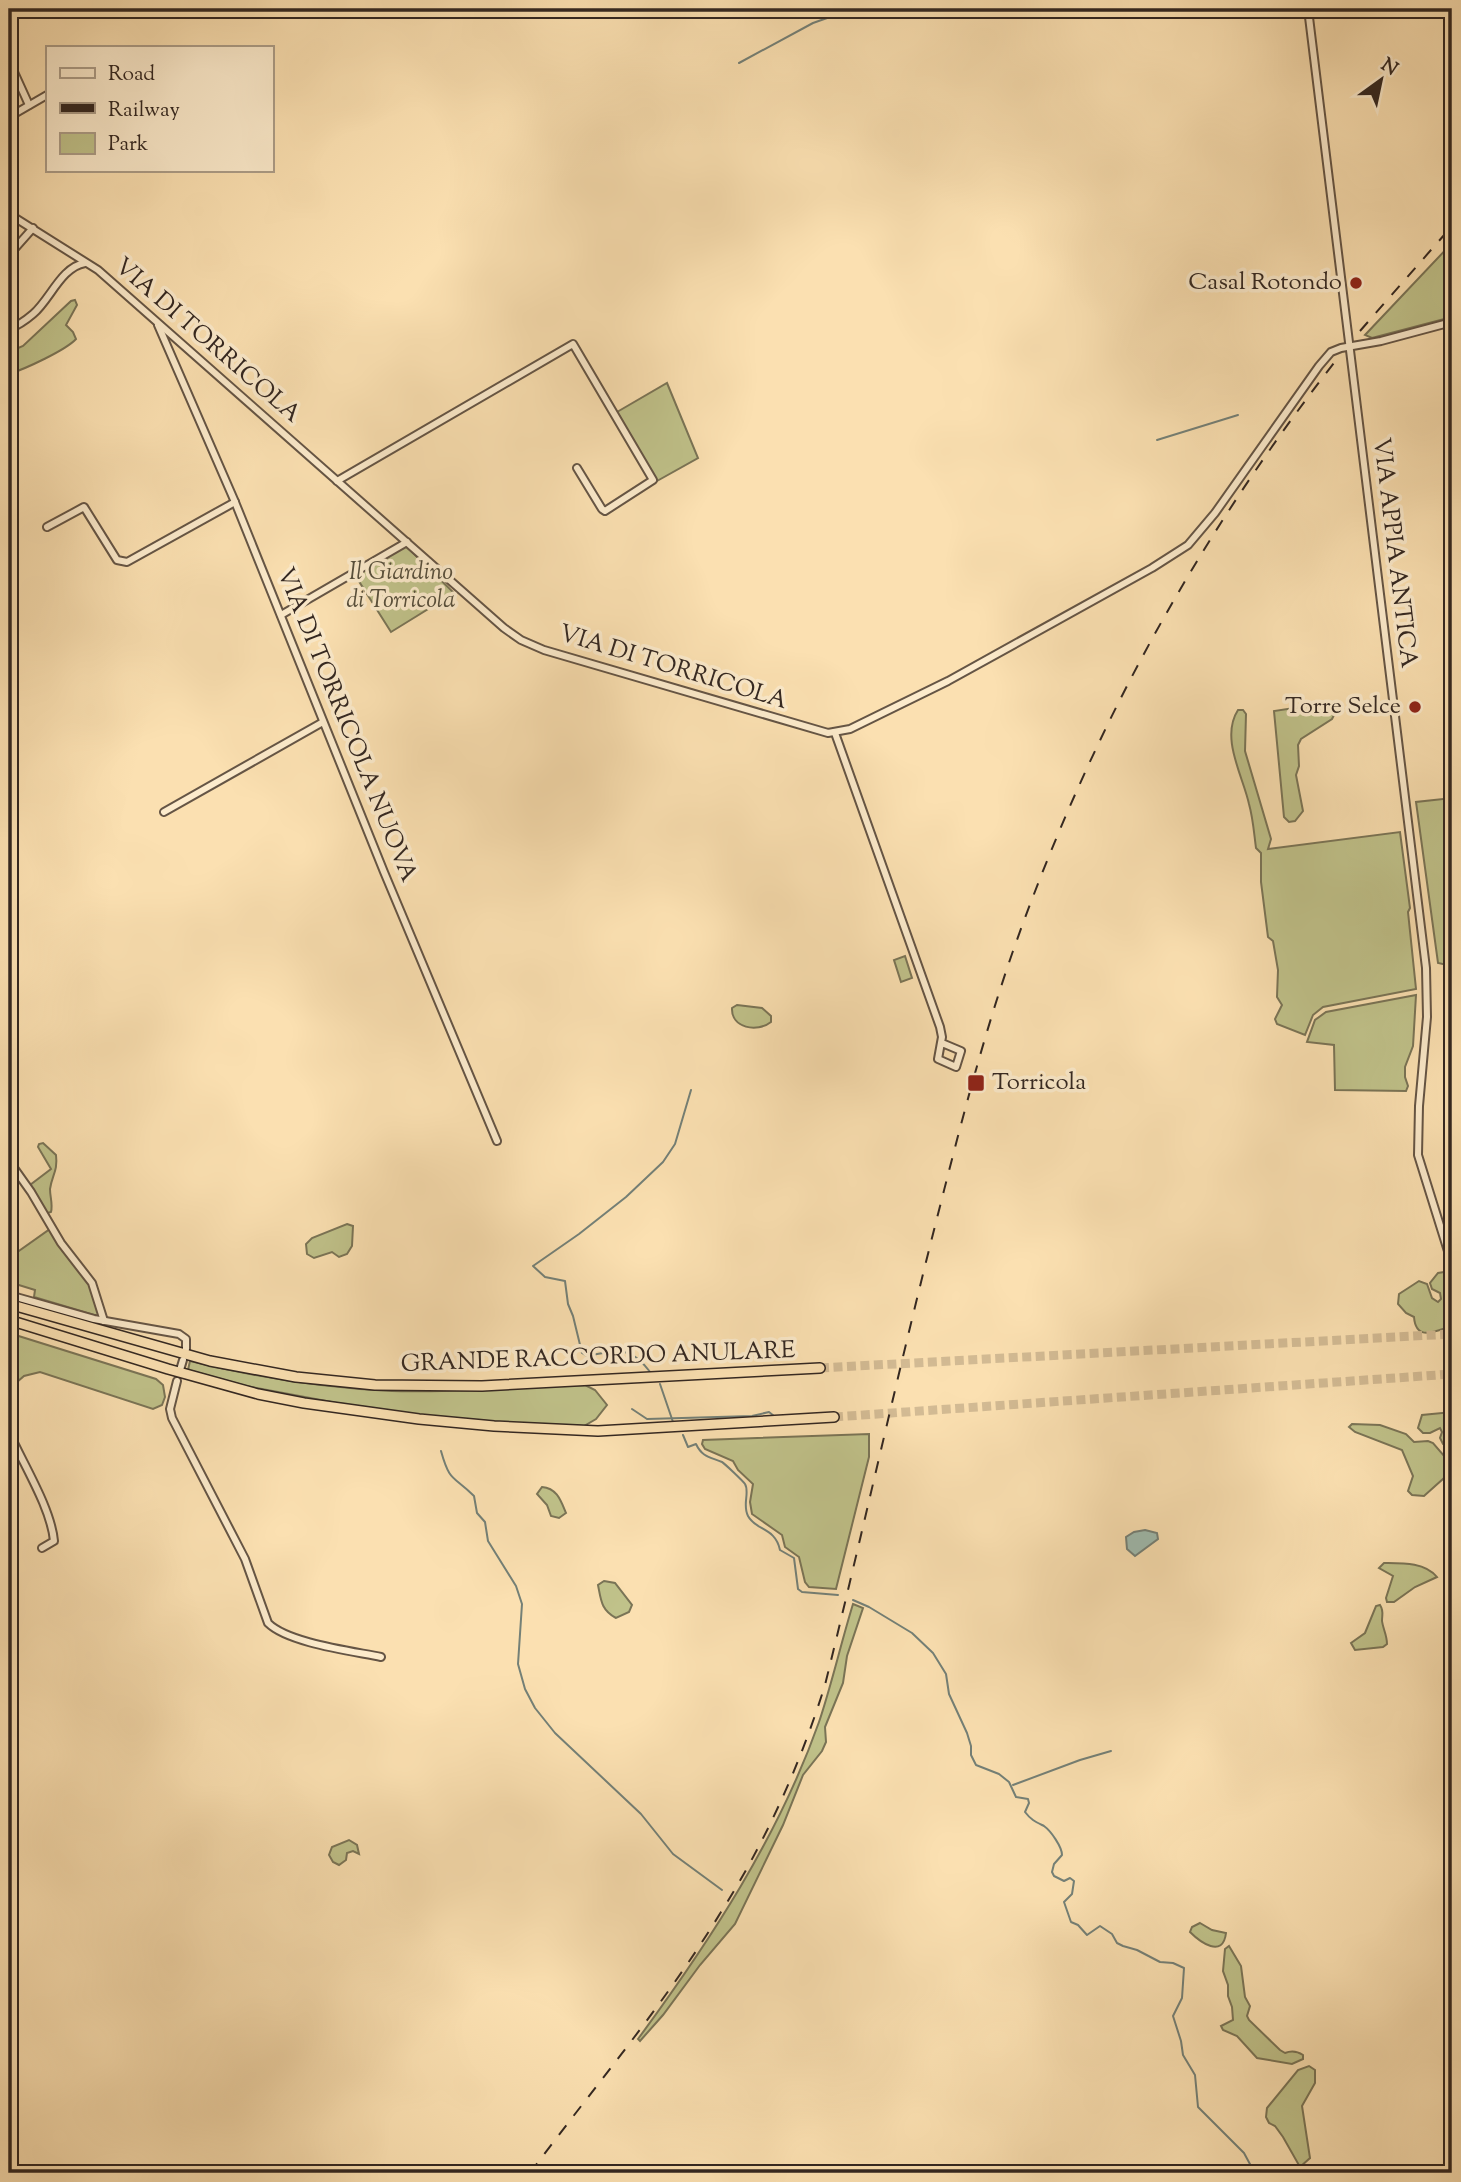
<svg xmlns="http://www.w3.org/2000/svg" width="1461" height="2182" font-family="'Sorts Mill Goudy',serif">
  <rect width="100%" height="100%" fill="#fbe0b1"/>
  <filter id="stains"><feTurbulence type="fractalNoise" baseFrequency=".00286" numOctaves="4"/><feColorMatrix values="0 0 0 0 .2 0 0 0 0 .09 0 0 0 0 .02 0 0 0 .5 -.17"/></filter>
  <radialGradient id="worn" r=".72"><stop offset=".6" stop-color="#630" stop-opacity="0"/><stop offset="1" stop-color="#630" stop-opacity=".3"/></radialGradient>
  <g fill="#c0c28a" stroke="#7a7456" stroke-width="2">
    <polygon points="1452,243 1452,317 1372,338 1365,335"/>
    <path d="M75,300L77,305L66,325L73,332L76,339C66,350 25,369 9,374V352L23,346L71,301Z"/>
    <polygon points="667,383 698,458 657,481 617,412"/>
    <polygon points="406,546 454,593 391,632 355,575"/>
    <polygon points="1334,702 1336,711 1332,719 1301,739 1298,745 1299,766 1296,775 1303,811 1295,821 1289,822 1284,817 1274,711"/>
    <path d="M1238,710H1243L1246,714L1245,751L1271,839L1268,849L1400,832L1410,908L1408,912L1416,989L1323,1007L1313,1015L1305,1035L1277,1024L1275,1019L1282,1005L1277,997L1278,970L1273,941L1268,937L1261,882V853L1256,848C1254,833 1253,818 1249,804C1243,776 1220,738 1238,710Z"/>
    <polygon points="1452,798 1452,966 1438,963 1416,802"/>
    <polygon points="905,956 912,978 901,982 894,960"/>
    <polygon points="1416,995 1413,1046 1405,1067 1405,1077 1408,1086 1406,1091 1335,1090 1334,1045 1307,1042 1315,1020 1326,1012"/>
    <path d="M737,1005L762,1008L771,1016V1022C757,1033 731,1028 732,1008Z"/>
    <path d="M43,1143L56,1155C58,1171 52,1175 50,1189C50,1197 53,1204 51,1212L47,1213L30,1185L51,1169L38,1147L39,1144Z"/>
    <polygon points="347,1224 353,1226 352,1246 347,1254 339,1257 332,1252 314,1258 307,1254 306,1244 312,1238"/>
    <polygon points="50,1229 91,1285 101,1317 34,1297 35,1290 9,1282 9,1258"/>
    <path d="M1444,1272L1448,1273L1452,1286V1326C1437,1330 1416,1343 1414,1317L1406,1313L1398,1304L1399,1294L1419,1281L1427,1284L1432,1298L1438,1302L1441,1299L1440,1293L1432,1289L1430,1283L1438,1273Z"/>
    <polygon points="9,1333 156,1379 163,1385 165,1397 162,1405 153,1409 40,1372 24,1376 9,1389"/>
    <path d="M190,1361C256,1377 324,1388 392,1391C456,1393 520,1386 585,1385L595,1390L607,1405L596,1419L584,1426L514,1423L426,1416L337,1403L246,1386L188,1370Z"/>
    <polygon points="1452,1412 1452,1442 1449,1446 1443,1444 1440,1438 1442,1432 1440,1428 1430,1433 1423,1433 1418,1428 1422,1415"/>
    <polygon points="1352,1424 1380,1425 1406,1434 1414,1442 1428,1441 1433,1443 1452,1465 1444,1478 1424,1496 1412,1495 1408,1491 1413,1476 1402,1450 1355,1432 1349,1427"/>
    <polygon points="869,1434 869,1457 836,1589 809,1587 805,1582 799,1557 785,1547 782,1535 752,1514 750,1502 753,1484 738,1470 733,1461 705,1449 702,1444 703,1440"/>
    <path d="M542,1487C557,1488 561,1501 566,1513L559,1518L551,1516L547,1505L537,1494Z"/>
    <path d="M1384,1563C1402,1563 1425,1562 1437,1577L1415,1587L1394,1602H1387L1386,1598L1393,1576L1379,1568Z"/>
    <path d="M604,1581L615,1583L632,1605L629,1612L616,1618C601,1610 601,1600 598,1585Z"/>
    <path d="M853,1604L863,1608L847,1656L843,1683L825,1727L826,1742L822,1751L803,1775L783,1825L735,1924L700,1965L663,2015L640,2041L638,2039C710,1941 778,1838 819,1722C832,1683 841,1643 853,1604Z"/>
    <path d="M1380,1605C1384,1611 1382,1614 1382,1621C1383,1629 1387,1635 1387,1644L1383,1647L1355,1650L1351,1643L1365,1633L1376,1606Z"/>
    <polygon points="349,1840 357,1845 359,1854 353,1851 347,1853 346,1860 339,1865 333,1862 329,1855 332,1847"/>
    <path d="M1200,1923L1212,1930L1226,1933C1223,1959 1200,1942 1190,1932L1192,1927Z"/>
    <path d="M1229,1946L1241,1966L1245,1997L1250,2006L1247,2016L1249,2020L1280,2050L1285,2053C1292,2050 1297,2051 1303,2055V2059L1292,2064L1257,2058L1237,2036L1223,2030L1221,2026L1233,2020L1232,2007L1228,1996V1985L1223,1971L1225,1949Z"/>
    <polygon points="1309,2066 1315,2070 1315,2083 1302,2106 1310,2158 1300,2167 1283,2137 1275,2126 1269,2123 1266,2117 1267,2108 1298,2070"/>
  </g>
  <polygon fill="#9fbcb0" stroke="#748077" stroke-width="2" points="1145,1530 1157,1533 1158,1539 1135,1556 1127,1549 1126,1537 1134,1532"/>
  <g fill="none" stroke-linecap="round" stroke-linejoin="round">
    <g stroke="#748077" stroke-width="2">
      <polyline points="739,63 813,23 830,17"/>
      <polyline points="1157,440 1238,415"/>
      <path d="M651,1373C630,1345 619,1350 587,1356L582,1353L573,1316L568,1304L565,1281L545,1277L533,1266L579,1234L626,1197L663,1162L675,1144L691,1090"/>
      <polyline points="660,1384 673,1422"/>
      <polyline points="632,1409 647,1419 752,1416 769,1412 774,1416"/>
      <path d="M683,1435L688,1447L696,1444C702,1457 710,1457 722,1462C724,1463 743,1481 745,1484C750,1492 742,1505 748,1516C756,1531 775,1527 780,1550L794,1558L798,1589L802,1592L838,1595"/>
      <path d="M441,1451C450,1483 453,1475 474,1496L477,1513L485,1522L488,1541L516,1586L522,1604L518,1664L525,1689L535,1708L555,1733L641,1814L673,1854L722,1890"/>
      <path d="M853,1600L869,1607L912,1633L933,1653L946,1674L949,1694L967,1733L971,1746V1755L976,1765L999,1774L1009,1782L1016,1797L1028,1799L1029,1803L1025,1812C1031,1820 1036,1822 1044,1826C1051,1831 1062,1847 1062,1855L1054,1864L1052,1872L1054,1876L1064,1881L1070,1878L1074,1881L1072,1894L1064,1902L1071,1922L1078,1925L1087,1935L1100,1926L1112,1934L1117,1943L1123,1946L1137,1950L1160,1962L1173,1963L1184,1968L1182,1998L1173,2016L1181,2041L1183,2055L1195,2075L1198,2107L1244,2153L1251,2166L1250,2173"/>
      <polyline points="1013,1785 1080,1760 1111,1751"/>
    </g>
    <g stroke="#d3bb94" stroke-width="9" stroke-dasharray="9 4.5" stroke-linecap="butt">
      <polyline points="820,1368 1452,1334"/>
      <polyline points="834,1417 1452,1374"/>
    </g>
    <g stroke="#655545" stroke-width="10">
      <g id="minor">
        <polyline points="1308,9 1426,968 1427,1017 1419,1106 1418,1155 1452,1264"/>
        <polyline points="9,61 29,105"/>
        <polyline points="9,117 47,95"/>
        <polyline points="9,214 98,270 504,628 521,640 544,650 828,733 850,729 948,681 1152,568 1188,545 1215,513 1319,366 1331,352 1341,348 1381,341 1452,322"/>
        <polyline points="9,255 33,228"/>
        <polyline points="158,325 235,502 384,872 497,1141"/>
        <path d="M9,329C17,326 26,320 33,314C50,300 61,267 85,263"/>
        <polyline points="337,481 573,344 653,480 605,511 602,509 577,468"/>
        <polyline points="47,527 84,507 117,560 127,562 235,502"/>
        <polyline points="281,615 407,542"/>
        <polyline points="835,733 940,1027 942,1037 938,1059 956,1067 961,1051 942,1043"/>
        <polyline points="164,812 323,722"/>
        <polyline points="9,1161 31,1192 61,1243 92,1283 104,1321"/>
        <polyline points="9,1295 94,1319 179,1334 186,1339 186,1349"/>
        <polyline points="180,1370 183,1360"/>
        <path d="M177,1381L170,1409L172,1418L245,1559L268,1623C288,1643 352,1651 381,1657"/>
        <path d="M9,1432C23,1464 51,1508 54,1541L42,1548"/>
      </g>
    </g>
    <g stroke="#332721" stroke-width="12">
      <g id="highway">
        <polyline points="9,1304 210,1361 296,1377 375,1385 482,1386 820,1368"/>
        <polyline points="9,1320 168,1369 258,1394 304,1403 419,1419 494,1426 598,1431 834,1417"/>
      </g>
    </g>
    <use href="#minor" stroke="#fcebcc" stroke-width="6"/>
    <use href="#highway" stroke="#fbe0b1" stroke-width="9"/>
    <g stroke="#332721" stroke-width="2" stroke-dasharray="12 12" stroke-linecap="butt">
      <polyline points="1360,331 1452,226"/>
      <path d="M530,2173C594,2087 665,2004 721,1912C766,1841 800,1765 825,1685C863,1531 897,1376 936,1222C959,1131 982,1040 1013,951C1090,733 1195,541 1337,359"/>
    </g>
  </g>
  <g fill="#8f2418" stroke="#fcebcc" stroke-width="2.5">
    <circle cx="1356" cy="283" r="7"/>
    <circle cx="1415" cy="707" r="7"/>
    <rect x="967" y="1074" width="18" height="18" rx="3.5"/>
  </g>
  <g text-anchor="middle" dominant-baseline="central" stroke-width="7" stroke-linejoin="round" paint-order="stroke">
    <g font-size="24" fill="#332721" stroke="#fcebcc" text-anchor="end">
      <text x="1342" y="283">Casal Rotondo</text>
      <text x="1401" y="707">Torre Selce</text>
      <text x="992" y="1083" text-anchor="start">Torricola</text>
    </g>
    <g font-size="24" fill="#332721" stroke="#fcebcc">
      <text transform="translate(207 341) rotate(41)">VIA DI TORRICOLA</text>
      <text transform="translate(1394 553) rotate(83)">VIA APPIA ANTICA</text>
      <text transform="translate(673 668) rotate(17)">VIA DI TORRICOLA</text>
      <text transform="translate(346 725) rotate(68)">VIA DI TORRICOLA NUOVA</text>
      <text transform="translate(598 1358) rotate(-2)">GRANDE RACCORDO ANULARE</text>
    </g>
    <g font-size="24" font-style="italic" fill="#564e3b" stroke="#fcebcc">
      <text x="401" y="573">Il Giardino<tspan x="401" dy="28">di Torricola</tspan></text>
    </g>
  </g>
  <rect width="1461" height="2182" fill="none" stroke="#fbe0b1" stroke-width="35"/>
  <rect x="10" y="10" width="1440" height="2161" fill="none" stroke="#332721" stroke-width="3.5"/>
  <rect x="18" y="18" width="1426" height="2147" fill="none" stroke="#332721" stroke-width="2"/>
  <rect x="46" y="46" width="228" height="126" fill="#fcebcc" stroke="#ac9d88" stroke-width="2"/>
  <rect x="60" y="68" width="35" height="10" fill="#fcebcc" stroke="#ac9d88" stroke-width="2"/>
  <text x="108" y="80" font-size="21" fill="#332721">Road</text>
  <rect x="60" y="103" width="35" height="10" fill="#332721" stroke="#ac9d88" stroke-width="2"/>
  <text x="108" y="116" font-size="21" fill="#332721">Railway</text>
  <rect x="60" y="133" width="35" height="21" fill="#c0c28a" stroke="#ac9d88" stroke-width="2"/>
  <text x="108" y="150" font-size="21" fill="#332721">Park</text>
  <g transform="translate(1381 80) rotate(33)" stroke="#fcebcc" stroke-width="5" paint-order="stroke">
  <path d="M0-5L12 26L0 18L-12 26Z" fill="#332721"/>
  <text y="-10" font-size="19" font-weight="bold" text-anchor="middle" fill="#332721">N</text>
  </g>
  <rect width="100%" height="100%" filter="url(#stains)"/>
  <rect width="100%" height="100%" fill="url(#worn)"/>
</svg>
